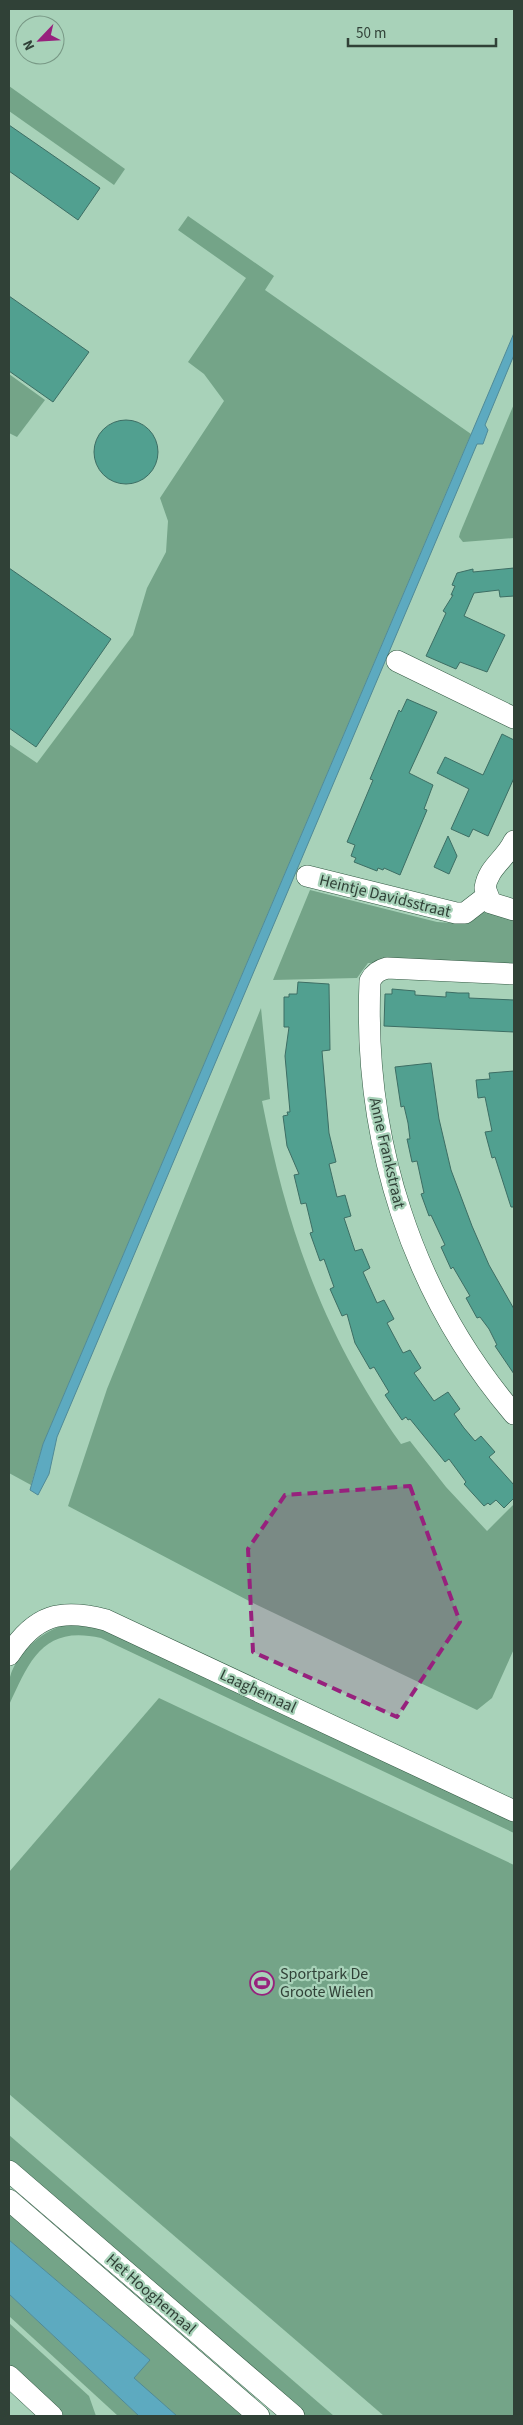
<svg xmlns="http://www.w3.org/2000/svg" width="523" height="2425" font-family="'Source Sans 3',sans-serif">
  <rect width="100%" height="100%" fill="#a8d2b9"/>
  <g fill="#74a488">
    <polygon points="9,86 125,169 114,185 9,111"/>
    <polygon points="188,216 274,276 265,290 471,434 43,1444 31,1485 9,1473 9,744 37,763 133,635 147,588 166,552 168,521 160,498 224,401 204,374 188,362 246,278 178,230"/>
    <polygon points="9,374 45,400 17,437 9,433"/>
    <polygon points="514,404 514,538 463,542 459,537 460,533"/>
    <polygon points="310,890 437,922 452,923 483,907 486,912 514,921 514,966 412,962 368,963 357,978 273,980"/>
    <path d="M261,1008L270,1099L262,1101C287,1230 324,1336 401,1444L410,1441L446,1487L487,1531L514,1504V1649L492,1698L477,1710L251,1602L68,1506L107,1389Z"/>
    <path d="M83,1624L105,1628L514,1821V1833L101,1638C43,1625 30,1660 9,1705C9,1698 7,1689 9,1682C13,1656 40,1632 64,1625C70,1624 77,1624 83,1624Z"/>
    <polygon points="159,1698 514,1865 514,2416 384,2416 9,2094 9,1872"/>
    <polygon points="9,2135 334,2416 304,2416 9,2162"/>
    <polygon points="9,2208 250,2416 177,2416 133,2378 150,2360 9,2240"/>
    <polygon points="9,2294 139,2416 118,2416 9,2316"/>
    <polygon points="9,2323 89,2396 96,2416 61,2416 9,2368"/>
  </g>
  <g fill="#5daac0" stroke="#508a97">
    <polygon points="514,333 514,355 485,425 488,430 483,444 477,444 57,1437 49,1474 38,1495 30,1490 43,1444"/>
    <polygon points="9,2240 150,2360 134,2378 177,2416 139,2416 9,2294"/>
  </g>
  <g fill="#51a090" stroke="#3d6e64">
    <polygon points="9,125 100,188 78,220 9,171"/>
    <polygon points="9,296 89,352 53,402 9,371"/>
    <circle cx="126" cy="452" r="32"/>
    <polygon points="9,568 111,639 36,747 9,728"/>
    <polygon points="514,568 514,596 500,597 499,590 474,593 464,616 505,635 487,672 460,662 456,669 426,656 446,613 443,611 453,595 451,595 455,586 452,585 457,573 473,569 473,572"/>
    <polygon points="407,699 437,712 409,773 433,785 424,809 427,810 400,875 384,868 383,870 378,868 377,871 354,862 356,858 351,856 355,845 347,842 373,780 370,779 399,710 401,712"/>
    <polygon points="502,734 514,740 514,778 488,836 473,829 469,837 451,829 469,789 437,773 445,757 483,775"/>
    <polygon points="448,836 457,856 449,874 434,867"/>
    <polygon points="298,982 329,984 330,1050 322,1051 329,1133 336,1162 329,1164 337,1197 345,1195 351,1216 344,1218 355,1251 362,1249 370,1268 363,1272 377,1303 384,1300 394,1319 387,1323 403,1353 410,1350 421,1368 414,1373 434,1401 448,1392 460,1409 454,1414 464,1428 475,1441 481,1436 495,1452 489,1457 514,1485 514,1498 504,1508 496,1500 490,1505 488,1503 484,1506 464,1484 466,1482 449,1459 445,1462 410,1419 408,1420 406,1417 402,1420 385,1395 389,1392 374,1367 370,1369 355,1343 347,1314 342,1316 330,1289 334,1287 324,1259 320,1261 310,1233 313,1232 306,1203 301,1204 294,1175 299,1174 287,1146 283,1116 288,1115 287,1112 290,1112 285,1056 289,1027 284,1027 284,997 289,997 289,994 297,994"/>
    <polygon points="392,989 415,991 415,995 446,997 446,992 458,993 469,993 469,998 514,1000 514,1032 384,1026 385,994 392,994"/>
    <polygon points="431,1063 439,1119 451,1170 472,1226 489,1265 514,1309 514,1374 495,1346 497,1345 489,1329 480,1317 477,1318 466,1298 470,1296 453,1267 451,1269 441,1247 445,1245 431,1215 429,1216 421,1194 424,1193 417,1161 412,1162 407,1139 410,1139 408,1123 404,1106 401,1107 395,1067"/>
    <polygon points="514,1071 514,1207 511,1207 495,1157 492,1158 485,1132 492,1131 485,1097 478,1098 476,1080 490,1079 489,1073"/>
  </g>
  <g fill="none" stroke-linecap="round" stroke-linejoin="round">
    <g stroke="#325943" stroke-width="22">
      <g id="minor">
        <polyline points="397,661 514,718"/>
        <path d="M514,841C506,859 488,867 485,888L491,903L514,910"/>
        <polyline points="307,876 456,913 465,913 487,896"/>
        <path d="M514,974L387,968C379,970 374,973 370,981C363,1139 411,1293 514,1414"/>
        <path d="M9,1655C35,1615 60,1608 106,1620L514,1811"/>
        <polyline points="9,2171 294,2416"/>
        <polyline points="9,2200 259,2416"/>
        <polyline points="9,2376 52,2416"/>
      </g>
    </g>
    <use href="#minor" stroke="#fff" stroke-width="21"/>
  </g>
  <path fill="#97217d" fill-opacity="0.2" stroke="#97217d" stroke-width="4" stroke-dasharray="10 6" stroke-linejoin="round" d="M410,1486L460,1622L397,1717L253,1652L248,1549L285,1495Z"/>
  <defs>
    <g id="stadium-ring" transform="scale(1.25)"><circle r="9.5" fill="#a8d2b9" stroke="#97217d" stroke-width="1.5"/><path d="M0-5a6.5 5 0 1 0 0 10a6.5 5 0 1 0 0-10ZM-3.5-1.8h7v3.6h-7Z" fill="#97217d"/></g>
  </defs>
  <g fill-rule="evenodd">
    <use href="#stadium-ring" x="262" y="1983"/>
  </g>
  <g text-anchor="middle" dominant-baseline="central" stroke-width="4.5" stroke-linejoin="round" paint-order="stroke">
    <g font-size="16" fill="#304137" stroke="#a8d2b9">
      <text transform="translate(385 896) rotate(14)">Heintje Davidsstraat</text>
      <text transform="translate(387 1153) rotate(77)">Anne Frankstraat</text>
      <text transform="translate(258 1691) rotate(25)">Laaghemaal</text>
      <text transform="translate(151 2294) rotate(41)">Het Hooghemaal</text>
    </g>
    <g font-size="16" fill="#304137" stroke="#a8d2b9" text-anchor="start">
      <text x="280" y="1974">Sportpark De<tspan x="280" dy="18">Groote Wielen</tspan></text>
    </g>
  </g>
  <rect width="523" height="2425" fill="none" stroke="#304137" stroke-width="20"/>
  <g transform="translate(40 40) rotate(245)"><circle r="24" fill="#a8d2b9" stroke="#789885"/>
  <path d="M0-4L9 19L0 12L-9 19Z" fill="#97217d"/>
  <text y="-8" font-size="14" font-weight="bold" text-anchor="middle" fill="#304137">N</text>
  </g>
  <path d="M348 38v8h148v-8" fill="none" stroke="#304137" stroke-width="2.5"/>
  <text x="356" y="38" font-size="15" fill="#304137" stroke="#a8d2b9" stroke-width="4" paint-order="stroke">50 m</text>
</svg>
